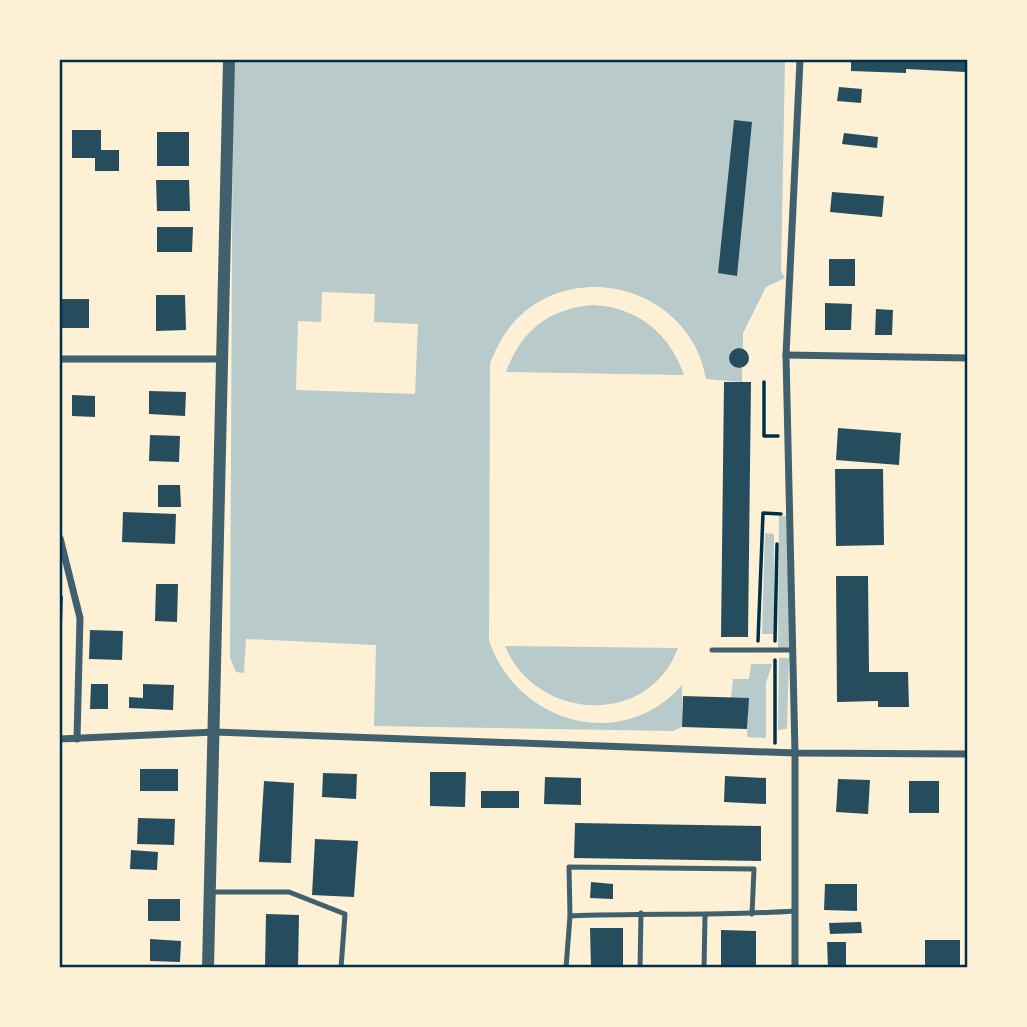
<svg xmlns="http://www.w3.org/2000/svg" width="1027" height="1027" font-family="Literata,serif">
  <rect width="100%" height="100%" fill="#fdf0d5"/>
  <g fill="#b9caca" fill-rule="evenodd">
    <path d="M233,60H785L781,271L785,278L766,287L743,333V348H735L730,353L732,364L742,367V382L706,379C692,294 586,258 522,314C506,328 498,345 490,363L489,640C516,723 622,754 682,685V727L673,731L374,726L376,645L246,639L244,673L236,672L230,658ZM322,292L375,294L374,322L418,324L415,394L296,390L298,321L321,322Z"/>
    <path d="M592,305C638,307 669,333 684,375L506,372C521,331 548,309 592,305Z"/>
    <polygon points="779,516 788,516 790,648 778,648"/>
    <polygon points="765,533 774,534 774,634 762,634"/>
    <path d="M505,646L678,648C648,729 535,720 505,646Z"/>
    <polygon points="779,658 789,658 787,729 778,730"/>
    <polygon points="751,664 772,664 766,683 766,738 747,737 748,699 731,698 733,679 749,679"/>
  </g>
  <g fill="#264d5e">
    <polygon points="851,60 966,60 965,72 906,69 906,73 851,71"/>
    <polygon points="839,87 862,89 861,103 837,101"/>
    <polygon points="734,120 752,122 737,276 718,273"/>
    <polygon points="72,130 101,130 101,150 119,150 119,171 95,171 95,158 72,158"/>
    <rect x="157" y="132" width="32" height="34"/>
    <polygon points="844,133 878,137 877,148 842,144"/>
    <polygon points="156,180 189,180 190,211 157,211"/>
    <polygon points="832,192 884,196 882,217 830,212"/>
    <polygon points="157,227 193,227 192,252 157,252"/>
    <rect x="829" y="259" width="26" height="27"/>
    <polygon points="156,295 185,295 186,330 156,331"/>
    <rect x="60" y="299" width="29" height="29"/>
    <polygon points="825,303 852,304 851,330 825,330"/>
    <polygon points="876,309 893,310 892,335 875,335"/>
    <circle cx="739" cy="358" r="10"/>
    <polygon points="724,382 751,382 748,637 721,637"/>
    <polygon points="149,391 186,392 185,416 149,414"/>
    <polygon points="72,395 95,396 95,417 72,416"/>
    <polygon points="838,428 901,433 899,465 836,460"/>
    <polygon points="150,435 180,436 179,462 149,461"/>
    <polygon points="835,469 883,469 884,545 836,546"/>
    <polygon points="158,485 180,485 181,507 158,507"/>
    <polygon points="123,512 176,514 175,544 122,542"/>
    <polygon points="836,576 868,576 869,672 908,672 909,707 878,707 878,701 837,702"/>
    <polygon points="156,584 178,584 177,622 155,621"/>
    <polygon points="60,596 63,596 62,625 60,625"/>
    <polygon points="90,630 123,631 122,660 89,659"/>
    <polygon points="91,684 108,684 108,709 90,709"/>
    <polygon points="143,684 174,685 173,710 129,708 129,697 143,698"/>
    <polygon points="683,696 749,698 747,729 682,727"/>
    <rect x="140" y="769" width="38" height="22"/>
    <polygon points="430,772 466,772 465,807 430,806"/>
    <polygon points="323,773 357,774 356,799 322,797"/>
    <polygon points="725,776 766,778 766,804 724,802"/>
    <polygon points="545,777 581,778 581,805 544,804"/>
    <polygon points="838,779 870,780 868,814 836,812"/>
    <polygon points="264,781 294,783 291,863 259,862"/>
    <rect x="909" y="781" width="30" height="32"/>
    <rect x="481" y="791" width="38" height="17"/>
    <polygon points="138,818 175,819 174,845 137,844"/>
    <polygon points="575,823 761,826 761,861 574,858"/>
    <polygon points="315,839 358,841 354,897 312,895"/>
    <polygon points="131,850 158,852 157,870 130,869"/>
    <polygon points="591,882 613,884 613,899 590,898"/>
    <polygon points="825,884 857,884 857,911 824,910"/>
    <rect x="148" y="899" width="32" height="22"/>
    <polygon points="266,914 299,915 298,968 265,968"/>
    <polygon points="861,922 862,933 830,934 829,923"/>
    <polygon points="590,928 623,928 623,968 591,968"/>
    <polygon points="721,930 756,931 756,968 721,968"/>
    <polygon points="150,939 181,941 180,962 150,961"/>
    <rect x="925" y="940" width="35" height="26"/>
    <polygon points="827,942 846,942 846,967 828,968"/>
  </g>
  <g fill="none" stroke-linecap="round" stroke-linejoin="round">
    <g stroke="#003049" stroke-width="3.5">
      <polyline points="764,382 764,436 778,436"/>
      <polyline points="758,641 763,513 781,514"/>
      <polyline points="775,641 777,544"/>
      <polyline points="775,660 775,743"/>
    </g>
    <g stroke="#3f606c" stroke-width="5">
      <polyline points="712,650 793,650"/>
      <polyline points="210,892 289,892 345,914 341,968"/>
      <polyline points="570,916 569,867 754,869 752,914"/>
      <path d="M566,968L570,916C645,913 720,916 795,911"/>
      <polyline points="640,968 641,913"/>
      <polyline points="704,968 705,916"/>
    </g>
    <g stroke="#3f606c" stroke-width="7">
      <polyline points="786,355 968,358"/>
      <polyline points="60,359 220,359"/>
      <polyline points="60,538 80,618 77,739"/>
      <polyline points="60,739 215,732 795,753 968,754"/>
      <polyline points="795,968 795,753 786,355 800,60"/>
    </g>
    <polyline stroke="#3f606c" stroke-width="12" points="208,968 229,60"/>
  </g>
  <rect width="1027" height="1027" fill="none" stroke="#fdf0d5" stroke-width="122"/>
  <rect x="61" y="61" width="905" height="905" fill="none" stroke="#003049" stroke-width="2.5"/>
</svg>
